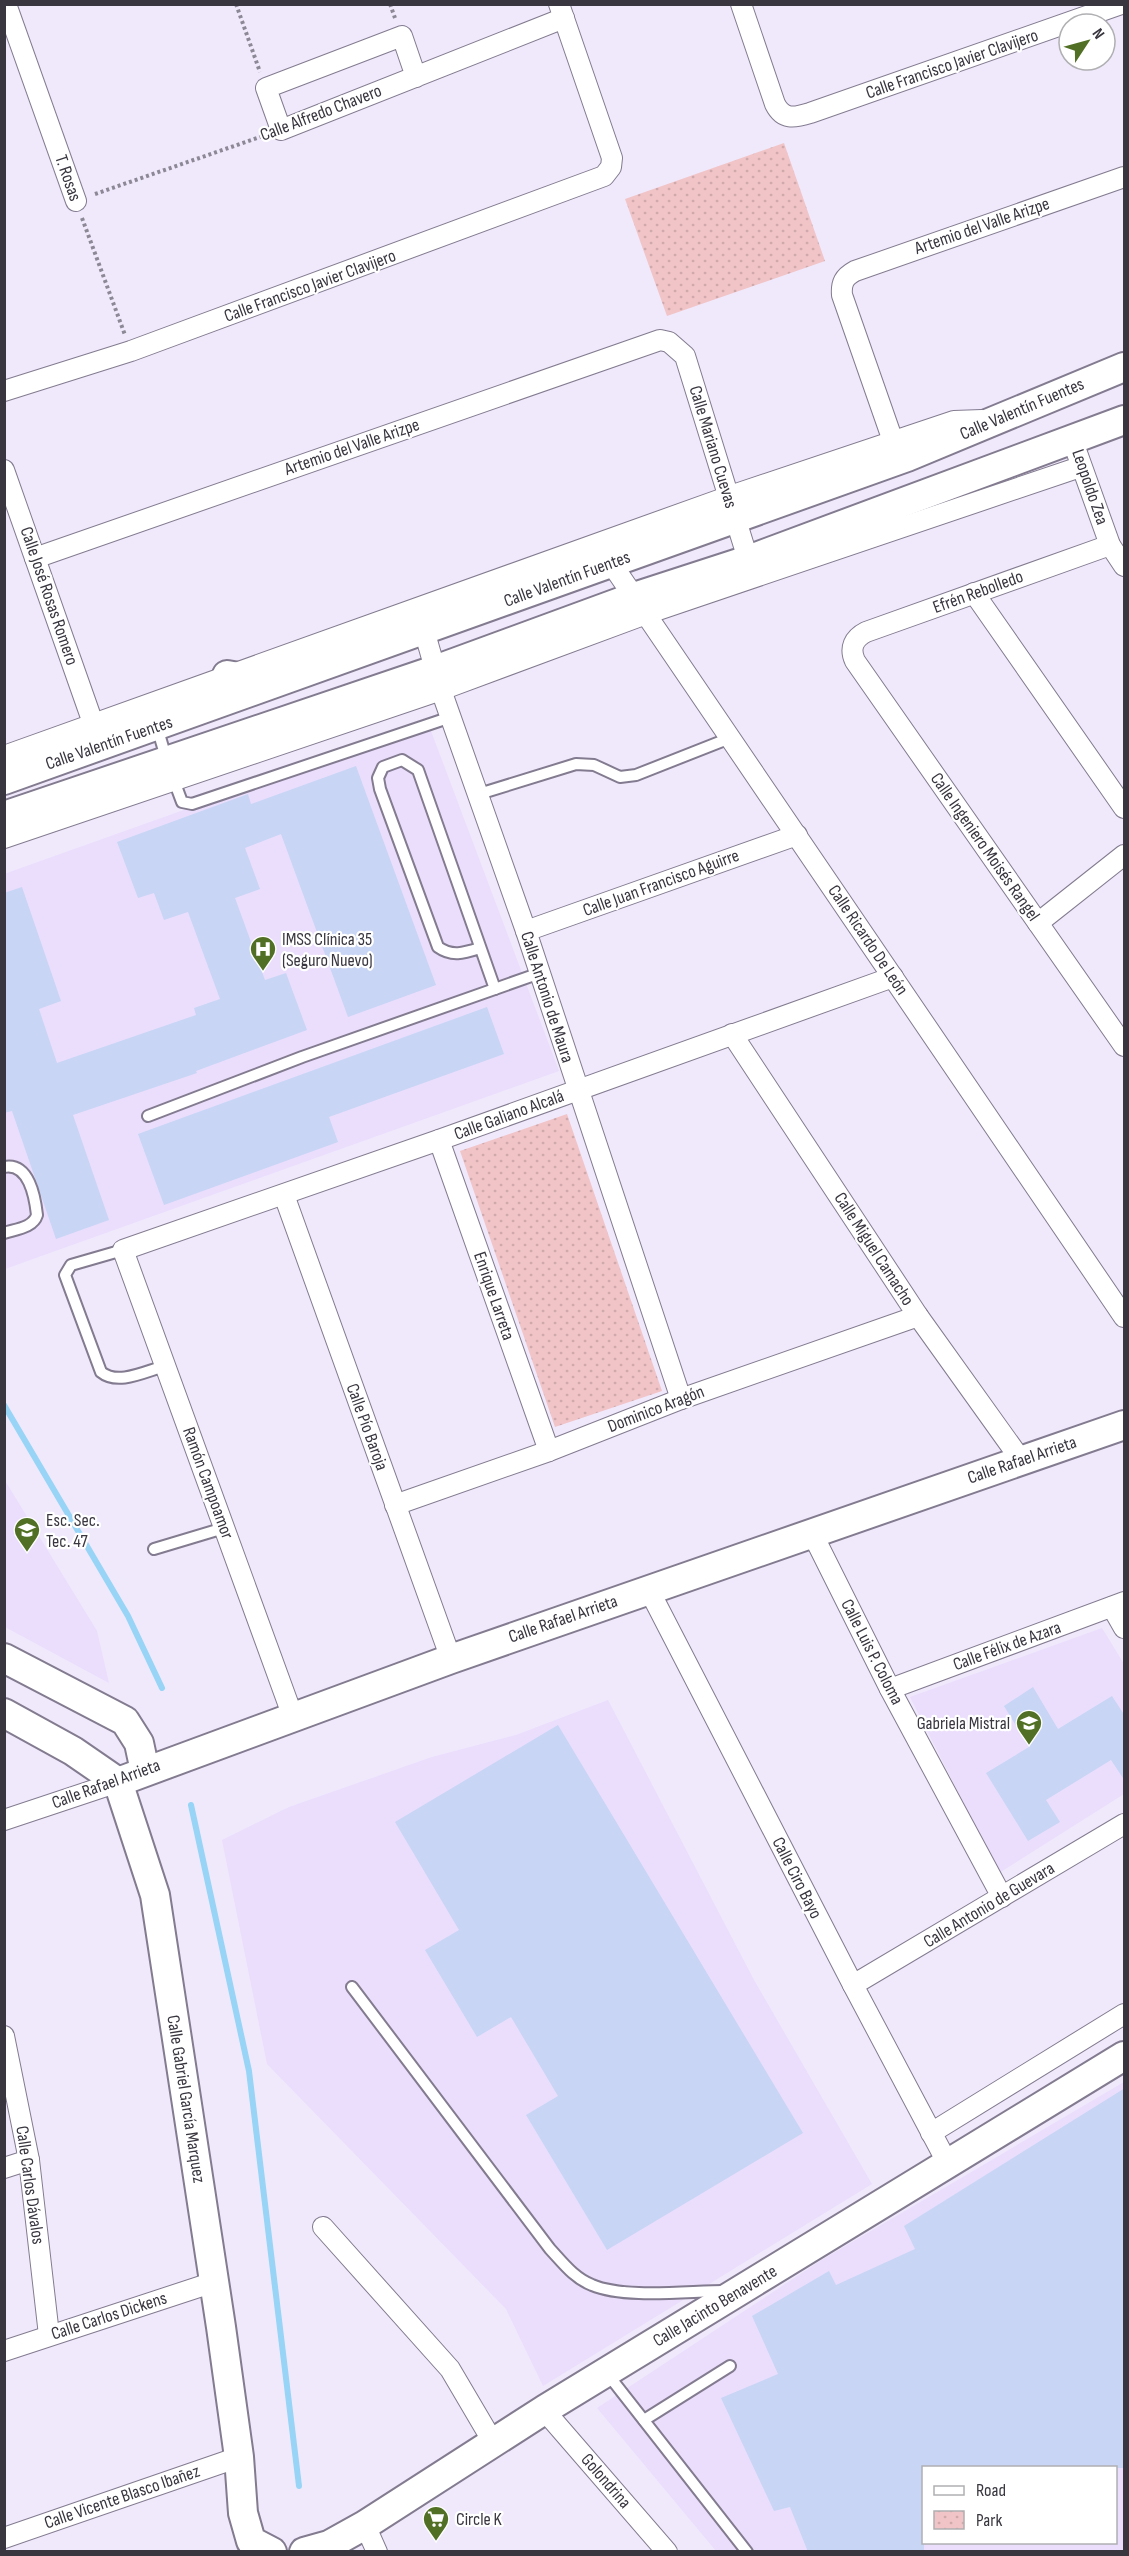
<svg xmlns="http://www.w3.org/2000/svg" width="1129" height="2556" font-family="'Sofia Sans Condensed',sans-serif">
  <defs>
    <pattern id="park-dots" width="8" height="8" patternUnits="userSpaceOnUse" patternTransform="scale(1.5)"><rect width="8" height="8" fill="#f1c4c7"/><path d="M2 2h.1M6 6h.1" fill="none" stroke="#cfa9ac" stroke-width="1.8" stroke-linecap="round"/></pattern>
  </defs>
  <rect width="100%" height="100%" fill="#f0e9fc"/>
  <g fill="#eadefc" fill-rule="evenodd">
    <polygon points="428,723 559,1071 5,1269 4,874"/>
    <polygon points="4,1479 97,1631 109,1683 5,1627"/>
    <polygon points="1102,1628 1124,1664 1124,1794 999,1873 910,1697"/>
    <polygon points="608,1700 754,1980 872,2184 543,2386 506,2309 267,2064 222,1840 289,1807 432,1757 516,1735"/>
    <path d="M1124,2082V2551H716L597,2408L820,2261ZM924,2468H1116V2542H924Z"/>
  </g>
  <g fill="url(#park-dots)">
    <polygon points="784,143 825,261 667,316 625,199"/>
    <polygon points="567,1114 662,1391 555,1427 460,1151"/>
  </g>
  <g fill="none" stroke-linecap="round" stroke-linejoin="round">
    <g stroke="#97d4f6" stroke-width="6">
      <polyline points="4,1405 128,1616 162,1688"/>
      <polyline points="191,1805 249,2071 299,2486"/>
    </g>
  </g>
  <g fill="#c8d5f5">
    <polygon points="356,766 436,985 348,1017 281,834 245,848 260,889 235,898 265,980 286,973 307,1030 196,1071 197,1073 73,1115 109,1220 56,1239 12,1111 4,1113 4,893 22,887 61,1001 39,1009 57,1063 196,1015 194,1008 220,999 188,912 164,920 154,893 138,898 117,842 248,794 251,804"/>
    <polygon points="487,1007 504,1054 329,1117 338,1142 164,1205 138,1134"/>
    <polygon points="1033,1687 1058,1729 1112,1696 1125,1716 1125,1781 1111,1760 1046,1800 1060,1822 1028,1841 986,1773 1029,1747 1004,1706"/>
    <polygon points="558,1725 803,2133 607,2250 526,2115 558,2096 511,2017 477,2037 425,1950 459,1930 395,1822"/>
    <polygon points="1125,2088 1125,2468 924,2468 924,2552 808,2552 790,2507 774,2511 721,2398 778,2374 752,2316 829,2271 836,2285 915,2249 904,2226"/>
  </g>
  <g fill="none" stroke-linecap="round" stroke-linejoin="round">
    <g stroke="#837b8f" stroke-width="14">
      <g id="lane">
        <polyline points="157,727 167,761"/>
        <polyline points="173,778 182,802 192,804 451,717"/>
        <polyline points="479,794 576,764 594,765 620,777 636,775 730,738"/>
        <path d="M480,948C464,953 452,957 438,947L380,789L378,778L383,767L402,760L418,770L495,989"/>
        <polyline points="148,1116 302,1057 540,973"/>
        <path d="M4,1167C29,1162 35,1197 37,1215C33,1228 16,1229 4,1233"/>
        <path d="M123,1250L71,1265L65,1275L101,1372C118,1386 146,1371 165,1366"/>
        <polyline points="154,1549 224,1528"/>
        <path d="M352,1987L550,2249C563,2263 574,2278 592,2285C625,2299 688,2291 725,2291"/>
        <polyline points="606,2372 747,2552"/>
        <polyline points="644,2420 730,2366"/>
      </g>
    </g>
    <g stroke="#837b8f" stroke-width="22">
      <g id="street">
        <polyline points="6,4 76,201"/>
        <path d="M741,4L775,104C783,120 794,118 810,113L1121,4"/>
        <polyline points="416,77 402,36 266,88 281,130 564,18"/>
        <polyline points="4,391 131,351 604,176 611,167 612,158 559,4"/>
        <path d="M893,441L842,295C841,283 844,277 855,271L1124,177"/>
        <polyline points="1077,453 1110,545 1124,566"/>
        <polyline points="4,470 93,723"/>
        <path d="M1110,545L866,632C854,638 849,648 855,661L1124,1046"/>
        <polyline points="35,558 660,340 669,342 685,356 752,572"/>
        <polyline points="611,563 1124,1317"/>
        <polyline points="974,593 1124,808"/>
        <polyline points="424,630 441,690 526,931 681,1399"/>
        <polyline points="4,756 730,496 954,421 982,420"/>
        <polyline points="4,838 441,690 646,614 1080,467"/>
        <polyline points="1038,923 1124,855"/>
        <polyline points="526,931 797,835"/>
        <polyline points="732,1034 918,1316 1021,1460"/>
        <polyline points="439,1140 549,1451"/>
        <polyline points="284,1195 451,1659"/>
        <polyline points="395,1505 549,1451 681,1399 918,1316"/>
        <polyline points="812,1533 890,1689 1002,1897"/>
        <polyline points="649,1590 853,1985 948,2164"/>
        <polyline points="1112,1607 1124,1628"/>
        <polyline points="890,1689 1124,1602"/>
        <polyline points="293,1717 123,1250 439,1140 893,977"/>
        <polyline points="4,1820 118,1782"/>
        <polyline points="853,1985 1124,1824"/>
        <polyline points="4,2036 29,2160 49,2335"/>
        <polyline points="931,2133 1124,2014"/>
        <polyline points="4,2168 29,2160"/>
        <polyline points="323,2227 450,2369 493,2442"/>
        <polyline points="4,2351 214,2282"/>
        <polyline points="544,2410 667,2552"/>
        <polyline points="365,2525 377,2552"/>
        <polyline points="4,2538 239,2457"/>
      </g>
    </g>
    <g stroke="#837b8f" stroke-width="32">
      <g id="secondary">
        <polyline points="227,675 273,683"/>
        <polyline points="4,780 907,457 1124,367"/>
        <polyline points="4,816 435,670 634,597 748,560 1124,420"/>
        <polyline points="4,1658 125,1721 139,1743 145,1771"/>
        <polyline points="4,1713 73,1751 118,1782 155,1895 221,2327 239,2457 243,2513 251,2541 272,2552"/>
        <polyline points="118,1782 451,1659 1124,1425"/>
        <polyline points="304,2552 329,2545 365,2525 544,2410 1124,2056"/>
      </g>
    </g>
    <g stroke="#8d8896" stroke-width="4" stroke-dasharray="3 3" stroke-linecap="butt">
      <polyline points="236,4 260,72"/>
      <polyline points="390,4 395,18"/>
      <polyline points="95,194 263,136"/>
      <polyline points="82,218 125,335"/>
    </g>
    <use href="#lane" stroke="#fff" stroke-width="10"/>
    <use href="#street" stroke="#fff" stroke-width="20"/>
    <use href="#secondary" stroke="#fff" stroke-width="28"/>
  </g>
  <defs>
    <g id="hospital-pin" transform="scale(1.35)"><path d="M0 17L-7.5 6A9.5 9.5 0 1 1 7.5 6Z" fill="#517025" stroke="#fff"/><path d="M-5-5h3v3.5h4V-5h3V5h-3V1.5h-4V5h-3Z" fill="#fff"/></g>
    <g id="school-pin" transform="scale(1.35)"><path d="M0 17L-7.5 6A9.5 9.5 0 1 1 7.5 6Z" fill="#517025" stroke="#fff"/><path d="M0-5L7-2L0 1L-7-2ZM-4 1L0 2.5L4 1V4Q0 6-4 4Z" fill="#fff"/></g>
    <g id="supermarket-pin" transform="scale(1.35)"><path d="M0 17L-7.5 6A9.5 9.5 0 1 1 7.5 6Z" fill="#517025" stroke="#fff"/><path d="M-6-5.5h2.5l.6 2H6L4.5 2H-2.5L-4.4-4H-6ZM-1.5 3.2a1.3 1.3 0 1 0 .1 0ZM3 3.2a1.3 1.3 0 1 0 .1 0Z" fill="#fff"/></g>
  </defs>
  <g fill-rule="evenodd">
    <use href="#hospital-pin" x="263" y="949"/>
    <use href="#school-pin" x="27" y="1530"/>
    <use href="#school-pin" x="1029" y="1723"/>
    <use href="#supermarket-pin" x="436" y="2519"/>
  </g>
  <g text-anchor="middle" dominant-baseline="central" stroke-width="4.5" stroke-linejoin="round" paint-order="stroke">
    <g font-size="18" fill="#39363f" stroke="#fff">
      <text transform="translate(952 64) rotate(-19)">Calle Francisco Javier Clavijero</text>
      <text transform="translate(321 113) rotate(-21)">Calle Alfredo Chavero</text>
      <text transform="translate(68 178) rotate(71)">T. Rosas</text>
      <text transform="translate(982 226) rotate(-19)">Artemio del Valle Arizpe</text>
      <text transform="translate(310 286) rotate(-20)">Calle Francisco Javier Clavijero</text>
      <text transform="translate(1022 409) rotate(-23)">Calle Valentín Fuentes</text>
      <text transform="translate(352 447) rotate(-19)">Artemio del Valle Arizpe</text>
      <text transform="translate(713 447) rotate(73)">Calle Mariano Cuevas</text>
      <text transform="translate(1090 487) rotate(71)">Leopoldo Zea</text>
      <text transform="translate(567 579) rotate(-20)">Calle Valentín Fuentes</text>
      <text transform="translate(978 592) rotate(-20)">Efrén Rebolledo</text>
      <text transform="translate(49 596) rotate(71)">Calle José Rosas Romero</text>
      <text transform="translate(109 743) rotate(-19)">Calle Valentín Fuentes</text>
      <text transform="translate(985 847) rotate(55)">Calle Ingeniero Moisés Rangel</text>
      <text transform="translate(661 883) rotate(-20)">Calle Juan Francisco Aguirre</text>
      <text transform="translate(868 940) rotate(56)">Calle Ricardo De León</text>
      <text transform="translate(547 997) rotate(72)">Calle Antonio de Maura</text>
      <text transform="translate(509 1115) rotate(-20)">Calle Galiano Alcalá</text>
      <text transform="translate(874 1249) rotate(57)">Calle Miguel Camacho</text>
      <text transform="translate(494 1296) rotate(71)">Enrique Larreta</text>
      <text transform="translate(656 1409) rotate(-21)">Dominico Aragón</text>
      <text transform="translate(367 1427) rotate(70)">Calle Pío Baroja</text>
      <text transform="translate(1022 1460) rotate(-19)">Calle Rafael Arrieta</text>
      <text transform="translate(208 1483) rotate(70)">Ramón Campoamor</text>
      <text transform="translate(563 1619) rotate(-19)">Calle Rafael Arrieta</text>
      <text transform="translate(1007 1646) rotate(-20)">Calle Félix de Azara</text>
      <text transform="translate(872 1652) rotate(63)">Calle Luis P. Coloma</text>
      <text transform="translate(106 1784) rotate(-20)">Calle Rafael Arrieta</text>
      <text transform="translate(797 1878) rotate(63)">Calle Ciro Bayo</text>
      <text transform="translate(989 1905) rotate(-31)">Calle Antonio de Guevara</text>
      <text transform="translate(186 2099) rotate(81)">Calle Gabriel García Marquez</text>
      <text transform="translate(30 2185) rotate(82)">Calle Carlos Dávalos</text>
      <text transform="translate(715 2306) rotate(-31)">Calle Jacinto Benavente</text>
      <text transform="translate(109 2316) rotate(-18)">Calle Carlos Dickens</text>
      <text transform="translate(606 2481) rotate(49)">Golondrina</text>
      <text transform="translate(122 2497) rotate(-19)">Calle Vicente Blasco Ibañez</text>
    </g>
    <g font-size="18" fill="#39363f" stroke="#fff" text-anchor="start">
      <text x="282" y="939">IMSS Clínica 35<tspan x="282" dy="21">(Seguro Nuevo)</tspan></text>
      <text x="46" y="1520">Esc. Sec.<tspan x="46" dy="21">Tec. 47</tspan></text>
      <text x="1010" y="1723" text-anchor="end">Gabriela Mistral</text>
      <text x="456" y="2519">Circle K</text>
    </g>
  </g>
  <rect width="1129" height="2556" fill="none" stroke="#39363f" stroke-width="12"/>
  <rect x="922" y="2466" width="195" height="78" fill="#ffffff" stroke="#b0afb2" stroke-width="1.5"/>
  <rect x="934" y="2486" width="30" height="9" fill="#ffffff" stroke="#b0afb2" stroke-width="1.5"/>
  <text x="976" y="2496" font-size="18" fill="#39363f">Road</text>
  <rect x="934" y="2511" width="30" height="18" fill="url(#park-dots)" stroke="#b0afb2" stroke-width="1.5"/>
  <text x="976" y="2526" font-size="18" fill="#39363f">Park</text>
  <g transform="translate(1087 42) rotate(54)"><circle r="28" fill="#ffffff" stroke="#b0afb2" stroke-width="1.5"/>
  <path d="M0-4.5L10 22L0 15L-10 22Z" fill="#517025"/>
  <text y="-9" font-size="16" font-weight="bold" text-anchor="middle" fill="#39363f">N</text>
  </g>
</svg>
